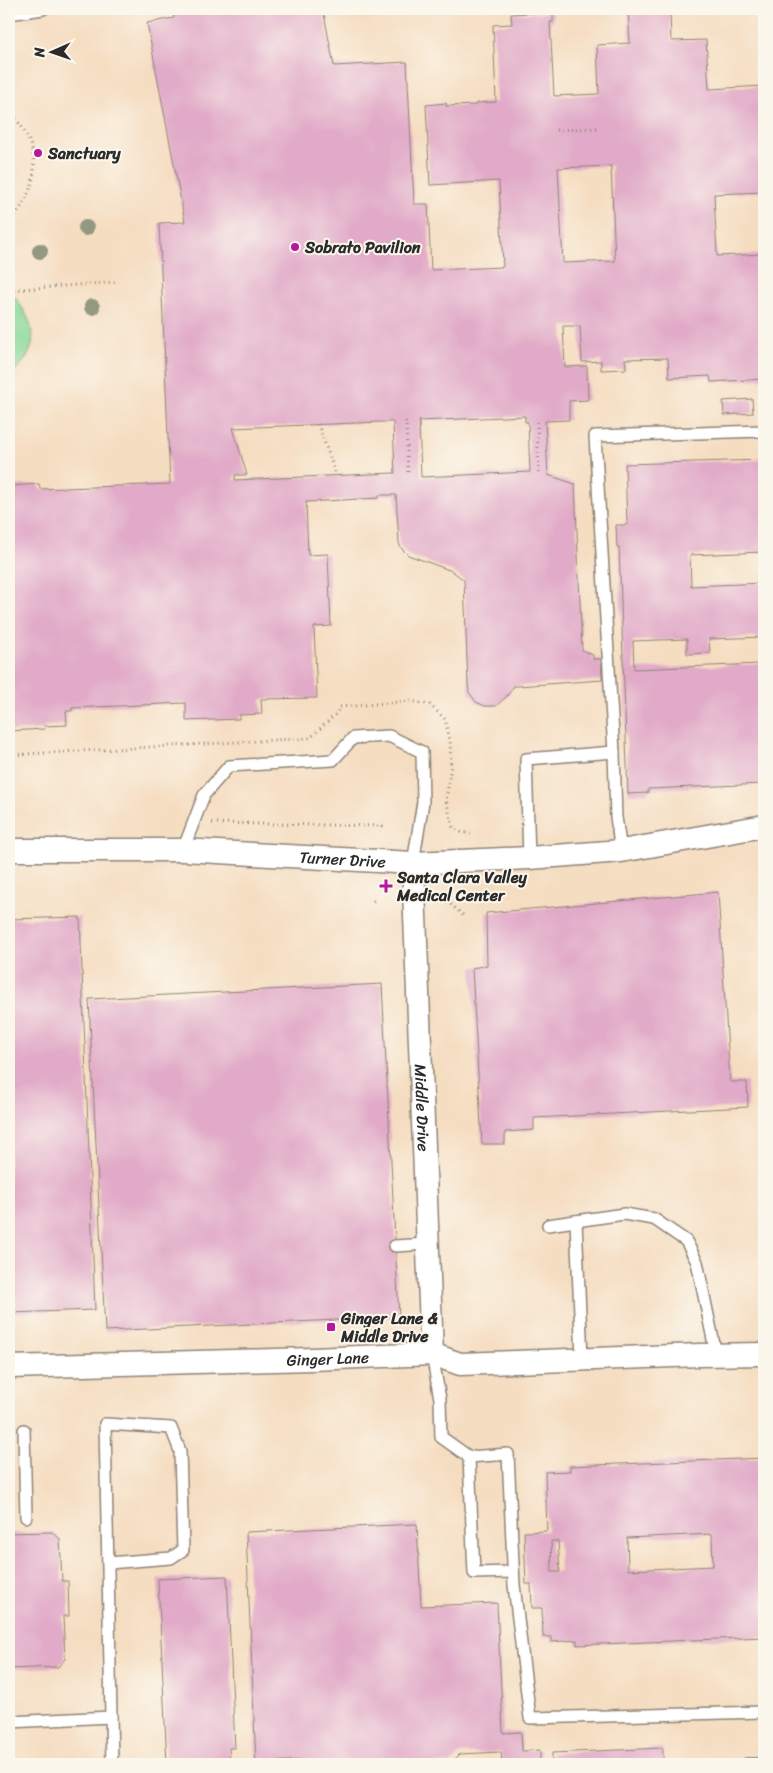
<svg xmlns="http://www.w3.org/2000/svg" width="773" height="1773" font-family="Sriracha,sans-serif">
  <rect width="100%" height="100%" fill="#fbf7ec"/>
  <filter id="ink" filterUnits="userSpaceOnUse"><feTurbulence type="fractalNoise" baseFrequency=".02" numOctaves="2"/><feDisplacementMap in="SourceGraphic" scale="10" xChannelSelector="R" yChannelSelector="G"/><feConvolveMatrix kernelMatrix="1 2 1 2 8 2 1 2 1" color-interpolation-filters="sRGB"/></filter>
  <filter id="wash" filterUnits="userSpaceOnUse"><feTurbulence type="fractalNoise" baseFrequency=".0096" numOctaves="4" result="noise"/><feDisplacementMap in="SourceGraphic" scale="20" xChannelSelector="R" yChannelSelector="G"/><feGaussianBlur stdDeviation="1.12" result="paint"/><feColorMatrix in="noise" values="0 0 0 0 0 0 0 0 0 0 0 0 0 0 0 0 0 1.4 0 .05"/><feComposite in="paint" operator="in"/></filter>
  <g filter="url(#wash)">
    <rect width="100%" height="100%" fill="#f5ddc1"/>
    <path fill="#89d897" stroke="#5a8261" d="M15,297C37,327 42,351 9,375V298Z"/>
    <g id="blocks">
      <g fill="#e1aac8" fill-rule="evenodd">
        <path d="M172,9H323L334,66L407,62L414,204H428L431,270L503,267L499,181L430,185L426,105L446,103V106L477,105V103L496,102L493,25L512,24L511,14L553,12V22H550L554,96L599,94L597,45L630,43L628,9H670L671,41L706,40L709,89L764,86V192L714,194L717,256L764,254V379L711,382L710,376L669,378L668,358L625,359L626,369L601,370V361L582,362L580,326H563L565,367L587,366L588,400L569,401V420L545,421L548,475L575,484L582,650L593,655V659H601L602,680L518,686H514L507,696L496,706H485L476,702L469,692L468,685L464,580L452,571L408,555L401,548L399,543L396,495H379V498L306,502L308,555L328,554L331,626L314,627L317,698L261,699L262,714L239,715V719L186,721V703L72,708V711H66L67,725L44,726L45,729L9,731V486L39,484L40,489L170,484L159,223L185,222L147,23L174,18ZM611,166L615,261L563,263L558,168ZM525,416V422H528L530,472L421,477L419,421ZM381,422H393L395,473L235,480V475H247L233,428Z"/>
        <polygon points="752,399 753,413 724,415 723,401"/>
        <polygon points="764,460 764,552 690,555 691,586 764,583 764,637 709,639 710,653 687,654 687,639 633,641 634,669 760,664 764,784 648,789 648,793 628,794 619,547 617,547 616,525 627,525 625,464"/>
        <polygon points="718,892 730,1082 747,1082 748,1107 534,1118 534,1130 505,1132 505,1144 482,1144 472,968 487,965 486,913"/>
        <polygon points="80,917 95,1310 9,1313 9,919"/>
        <polygon points="382,984 399,1317 105,1331 89,999"/>
        <path d="M764,1458V1637L577,1645V1640L552,1642L551,1637H543L542,1608H532L531,1584H526L524,1532L547,1531L545,1472L570,1471V1466ZM712,1534L713,1566L628,1570L627,1538ZM551,1541H558L560,1572H552Z"/>
        <polygon points="417,1524 421,1606 497,1603 503,1733 521,1732 522,1751 540,1750 540,1764 502,1764 501,1752 460,1754 450,1764 303,1764 303,1760 256,1763 246,1532"/>
        <polygon points="52,1532 60,1539 62,1581 68,1581 69,1616 63,1616 65,1659 58,1667 9,1669 9,1533"/>
        <polygon points="227,1576 235,1748 229,1748 230,1764 167,1764 158,1579"/>
        <polygon points="663,1748 663,1764 552,1764 552,1753"/>
      </g>
    </g>
  </g>
  <g filter="url(#ink)">
    <use href="#blocks" fill-opacity="0" stroke="#908476" stroke-width="1"/>
    <g fill="none" stroke-linecap="round" stroke-linejoin="round">
      <g stroke="#908476" stroke-width="14">
        <g id="lane">
          <polyline points="9,14 43,9"/>
          <polyline points="614,752 595,436 764,431"/>
          <polyline points="183,850 204,795 229,766 333,760 353,738 389,736 422,752 423,802 413,863"/>
          <polyline points="529,858 526,759 614,752 616,817 621,851"/>
          <polyline points="576,1221 582,1359"/>
          <polyline points="548,1225 624,1214 654,1219 686,1241 697,1262 716,1354"/>
          <polyline points="395,1246 428,1244"/>
          <polyline points="432,1354 440,1399 441,1437 469,1457 508,1454 514,1585 530,1718 764,1712"/>
          <polyline points="24,1430 26,1517"/>
          <polyline points="469,1457 474,1573 513,1572"/>
          <polyline points="108,1563 171,1558 183,1550 180,1451 171,1428 105,1424 112,1764"/>
          <polyline points="9,1722 111,1717"/>
          <polyline points="747,1764 764,1764"/>
        </g>
      </g>
      <g stroke="#908476" stroke-width="25">
        <g id="street">
          <path id="s1" d="M9,850H183L413,863L529,858L621,851L764,826"/>
          <path id="s2" d="M413,863L432,1354"/>
          <path id="s3" d="M9,1367L312,1359L432,1354L460,1364L700,1355L764,1354"/>
        </g>
      </g>
      <g stroke="#908476" stroke-width="3" stroke-dasharray="1 4" stroke-linecap="butt">
        <path d="M9,111C36,139 43,173 21,207C17,213 14,219 9,223"/>
        <polyline points="556,130 599,128"/>
        <polyline points="9,290 116,282"/>
        <polyline points="9,382 16,378"/>
        <polyline points="406,421 408,475"/>
        <polyline points="537,422 539,473"/>
        <polyline points="318,424 336,475"/>
        <polyline points="9,755 310,738 336,714 340,707 411,701 430,705 445,719 450,740 451,766 446,800 453,827 461,832 471,834"/>
        <polyline points="212,823 382,826 381,831"/>
        <polyline points="443,898 463,915"/>
        <polyline points="373,901 375,900"/>
      </g>
      <use href="#lane" stroke="#fff" stroke-width="11"/>
      <use href="#street" stroke="#fff" stroke-width="22"/>
    </g>
    <g fill="#959880">
      <circle cx="86" cy="228" r="8"/>
      <circle cx="40" cy="251" r="8"/>
      <circle cx="92" cy="307" r="8"/>
    </g>
  </g>
  <g fill="#b5179e" stroke="#fbf7ec" stroke-width="2">
    <circle cx="38" cy="153" r="5"/>
    <circle cx="295" cy="247" r="5"/>
    <path d="M383.5 878.5h5v5h5v5h-5v5h-5v-5h-5v-5h5z"/>
    <rect x="326" y="1322" width="10" height="10" rx="2.5"/>
  </g>
  <g text-anchor="middle" dominant-baseline="central" stroke-width="4" stroke-linejoin="round" paint-order="stroke">
    <g font-size="16" font-weight="bold" fill="#2b2b2b" stroke="#fbf7ec" text-anchor="start">
      <text x="48" y="153">Sanctuary</text>
      <text x="305" y="247">Sobrato Pavilion</text>
      <text x="397" y="877">Santa Clara Valley<tspan x="397" dy="18">Medical Center</tspan></text>
      <text x="341" y="1318">Ginger Lane &amp;<tspan x="341" dy="18">Middle Drive</tspan></text>
    </g>
    <g font-size="16" fill="#2b2b2b" stroke="#fbf7ec">
      <text stroke="none"><textPath href="#s1" startOffset="334">Turner Drive</textPath></text>
      <text stroke="none"><textPath href="#s2" startOffset="245">Middle Drive</textPath></text>
      <text stroke="none"><textPath href="#s3" startOffset="319">Ginger Lane</textPath></text>
    </g>
  </g>
  <rect width="773" height="1773" fill="none" stroke="#fbf7ec" stroke-width="30"/>
  <g transform="translate(52 52) rotate(268)" stroke="#fbf7ec" stroke-width="4" paint-order="stroke">
  <path d="M0-4L9 19L0 12L-9 19Z" fill="#2b2b2b"/>
  <text y="-8" font-size="14" font-weight="bold" text-anchor="middle" fill="#2b2b2b">N</text>
  </g>
</svg>
